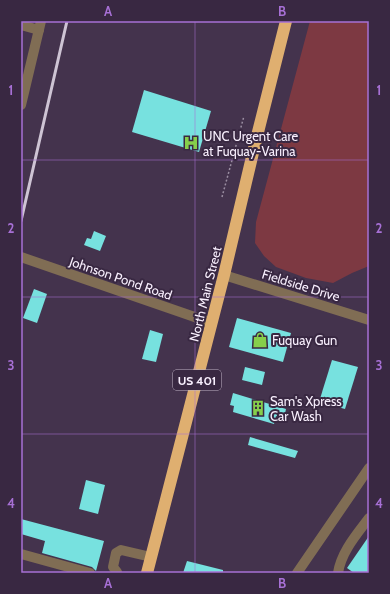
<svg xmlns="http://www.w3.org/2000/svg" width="390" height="594" font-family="Cabin,sans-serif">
  <rect width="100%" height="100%" fill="#44334d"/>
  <polygon fill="#7d3942" points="310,21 369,21 369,266 352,273 333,283 306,278 276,267 264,256 255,243 256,222"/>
  <g fill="#77e1df">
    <polygon points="144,90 211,111 199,152 132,132"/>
    <polygon points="94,231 106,236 100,251 84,245 87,238 91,239"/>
    <polygon points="34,289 47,294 37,323 23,318"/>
    <polygon points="237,318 291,333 283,362 229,347"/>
    <polygon points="150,330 163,334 156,362 142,359"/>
    <polygon points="332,360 358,367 345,409 319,402"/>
    <polygon points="245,367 265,372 262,385 242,380"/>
    <polygon points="233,393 286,409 284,418 276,416 274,424 233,412 234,406 230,405"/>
    <polygon points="250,437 298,451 295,458 248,445"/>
    <polygon points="86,480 105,485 98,514 79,509"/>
    <polygon points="21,519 104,541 96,571 92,567 42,553 45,541 21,534"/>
    <polygon points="369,536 369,573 354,573 347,568"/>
    <polygon points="187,561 223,570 223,573 183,573"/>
  </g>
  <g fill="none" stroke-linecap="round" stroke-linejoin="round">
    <polyline stroke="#9a8da1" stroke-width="1.5" stroke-dasharray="2 2" stroke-linecap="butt" points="222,197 244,116"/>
    <g stroke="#806d54" stroke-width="10">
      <polyline points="21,25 39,30"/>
      <polyline points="21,105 41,21"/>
      <polyline points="21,257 212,323"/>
      <polyline points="224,275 369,320"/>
      <polyline points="21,554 90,573"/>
      <polyline points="117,572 113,567 116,553 121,550 151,557"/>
      <polyline points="297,573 369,468"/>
      <path d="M338,573C341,552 357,534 369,518"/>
    </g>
    <polyline stroke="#dfaf70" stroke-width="12" points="147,573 224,275 256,140 286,21"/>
    <polyline stroke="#cec4d4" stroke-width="3" points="21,221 67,21"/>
  </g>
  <path fill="none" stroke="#a770d5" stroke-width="1" stroke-opacity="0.55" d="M195,21V573M21,160H369M21,297H369M21,434H369"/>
  <defs>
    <g id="hospital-bare" transform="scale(1.2)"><path d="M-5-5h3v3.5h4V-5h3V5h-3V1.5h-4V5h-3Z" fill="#86cf4b" stroke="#392842" stroke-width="2.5" paint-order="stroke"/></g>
    <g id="shop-bare" transform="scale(1.2)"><path d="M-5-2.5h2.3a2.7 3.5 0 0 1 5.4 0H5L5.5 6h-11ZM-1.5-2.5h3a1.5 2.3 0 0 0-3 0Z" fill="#86cf4b" stroke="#392842" stroke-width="2.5" paint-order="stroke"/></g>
    <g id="building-bare" transform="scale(1.2)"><path d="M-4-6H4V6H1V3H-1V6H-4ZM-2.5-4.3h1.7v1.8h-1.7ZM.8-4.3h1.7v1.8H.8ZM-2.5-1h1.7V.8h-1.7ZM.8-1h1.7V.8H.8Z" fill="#86cf4b" stroke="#392842" stroke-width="2.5" paint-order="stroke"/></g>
  </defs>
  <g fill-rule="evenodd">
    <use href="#hospital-bare" x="191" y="143"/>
    <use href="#shop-bare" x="260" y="340"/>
    <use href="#building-bare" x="258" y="408"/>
  </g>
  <g text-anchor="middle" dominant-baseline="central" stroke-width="4" stroke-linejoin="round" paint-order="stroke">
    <rect fill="#392842" stroke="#bfb3c5" stroke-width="1" x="173" y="370" width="48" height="20" rx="3"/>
    <g font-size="12" font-weight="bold" fill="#f8effd">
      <text x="197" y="380">US 401</text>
    </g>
    <g font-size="13" fill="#f8effd" stroke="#392842" text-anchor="start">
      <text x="203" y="136">UNC Urgent Care<tspan x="203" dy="15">at Fuquay-Varina</tspan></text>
      <text x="272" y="340">Fuquay Gun</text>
      <text x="270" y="401">Sam's Xpress<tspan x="270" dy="15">Car Wash</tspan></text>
    </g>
    <g font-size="13" fill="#f8effd" stroke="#392842">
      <text transform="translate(121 278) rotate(19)">Johnson Pond Road</text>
      <text transform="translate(301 285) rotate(17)">Fieldside Drive</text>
      <text transform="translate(205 294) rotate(-76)">North Main Street</text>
    </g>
  </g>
  <rect width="390" height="594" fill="none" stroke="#392842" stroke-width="44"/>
  <rect x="22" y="22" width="346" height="550" fill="none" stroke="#a770d5" stroke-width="1.5"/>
  <g font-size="13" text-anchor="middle" font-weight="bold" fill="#a770d5">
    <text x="108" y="16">A</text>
    <text x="282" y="16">B</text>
    <text x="11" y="95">1</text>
    <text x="379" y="95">1</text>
    <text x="11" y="233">2</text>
    <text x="379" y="233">2</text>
    <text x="11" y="370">3</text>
    <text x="379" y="370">3</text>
    <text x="11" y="508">4</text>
    <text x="379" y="508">4</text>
    <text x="108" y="588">A</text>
    <text x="282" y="588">B</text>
  </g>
</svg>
